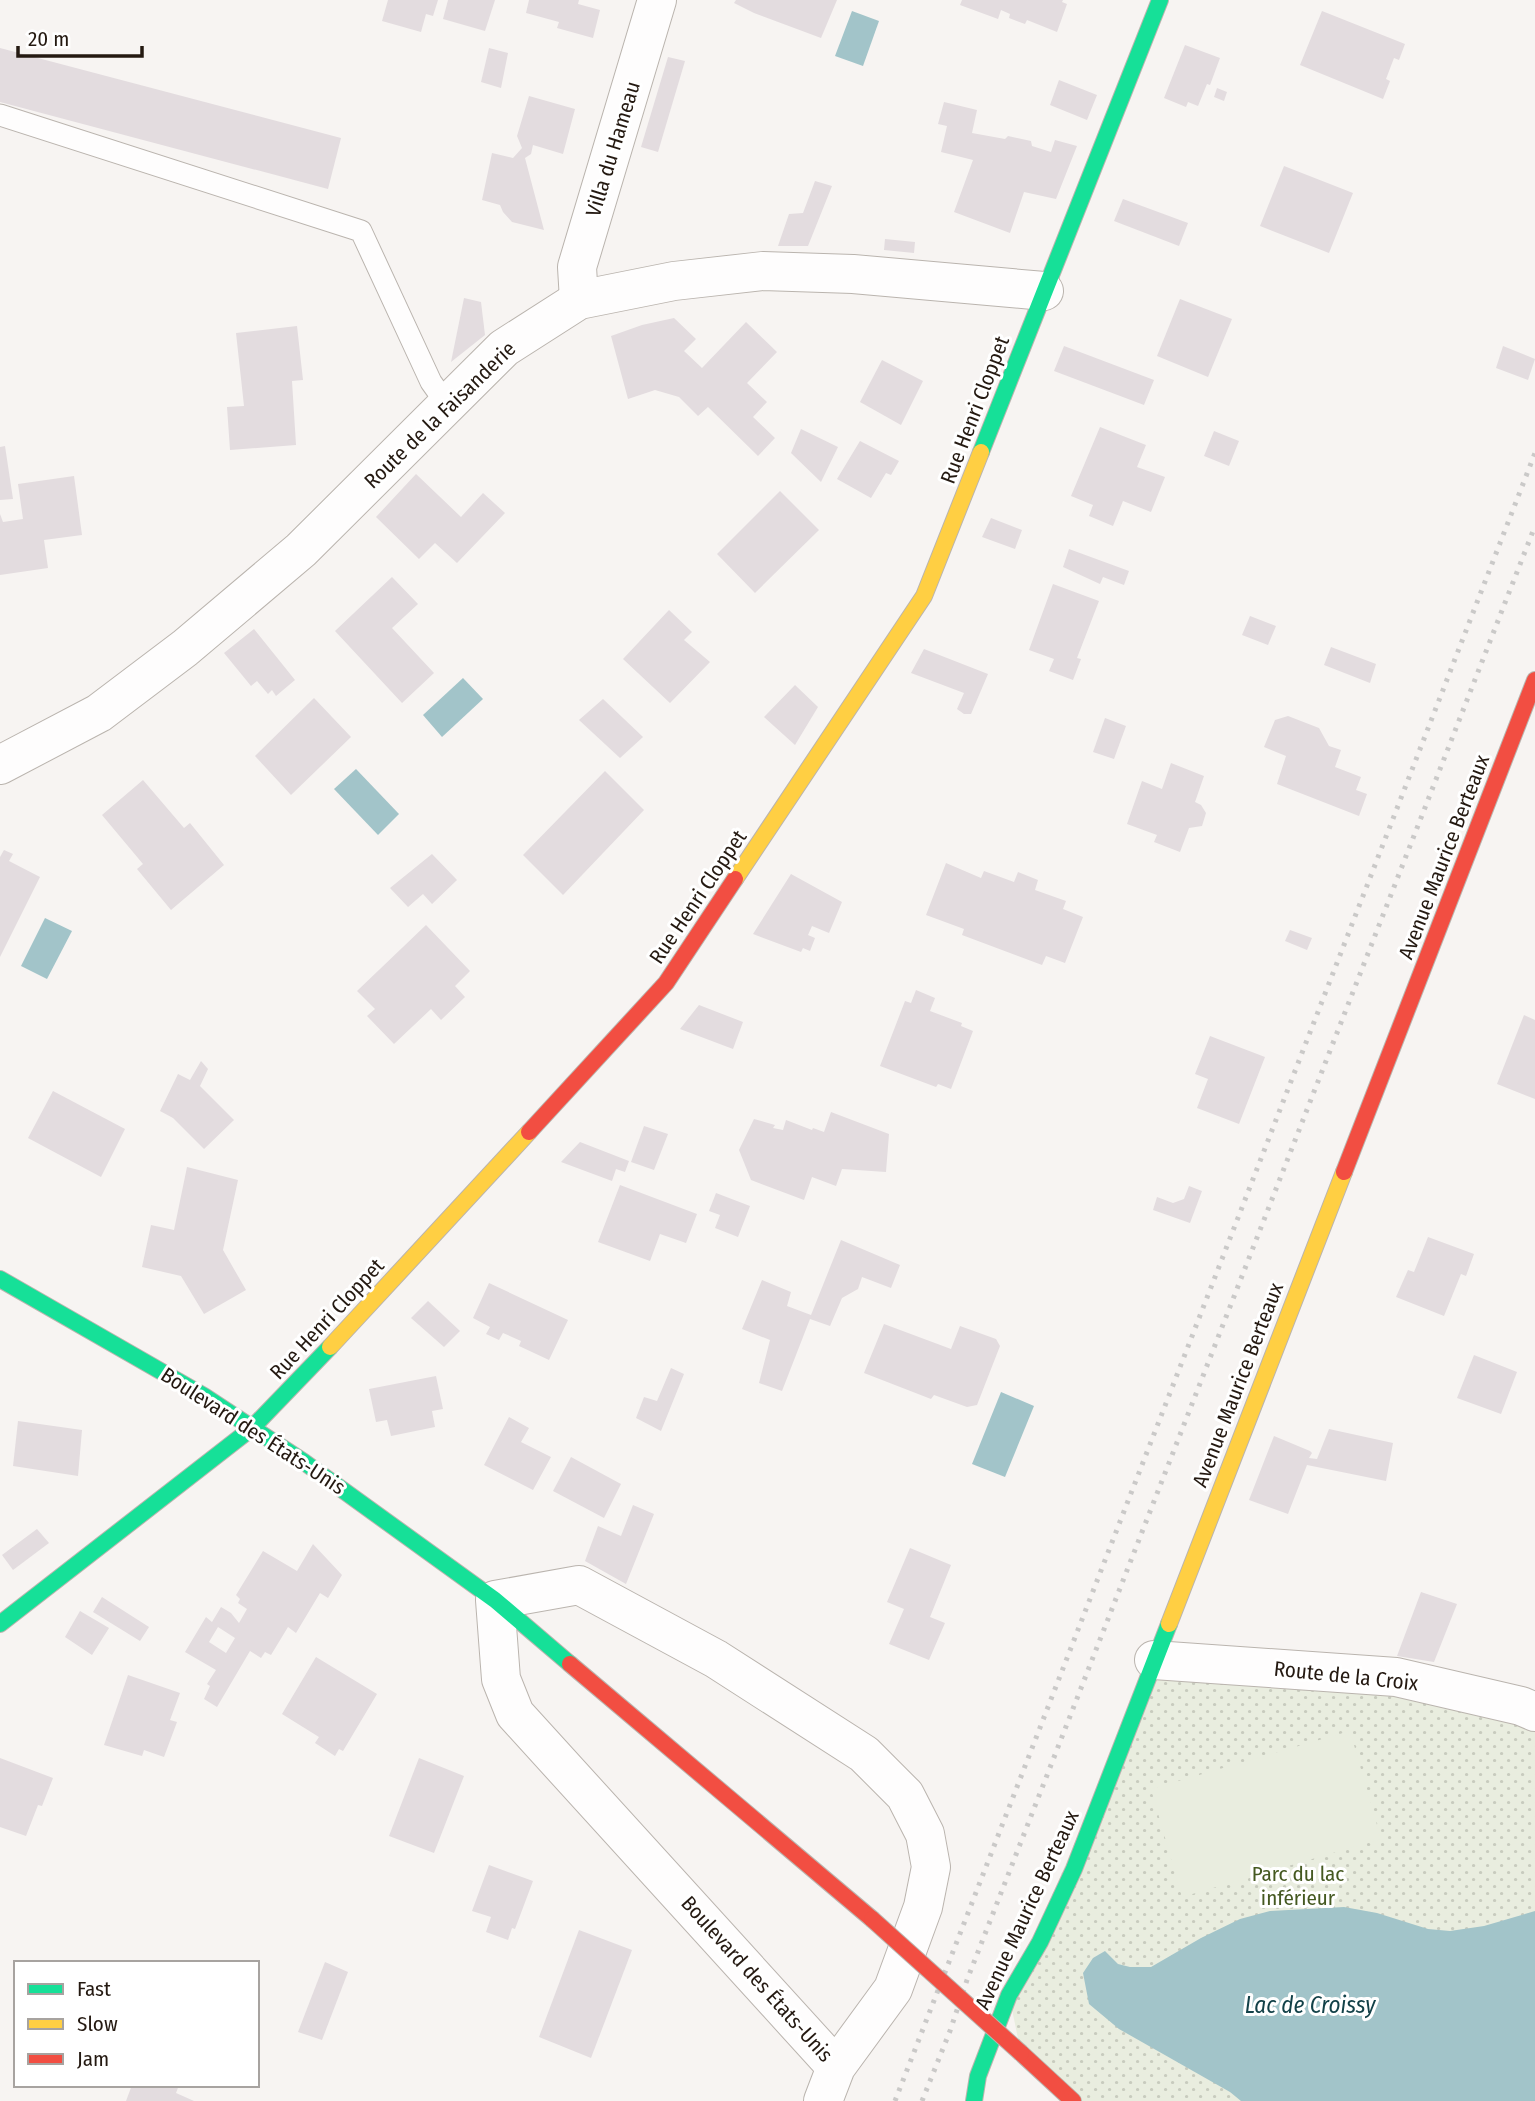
<svg xmlns="http://www.w3.org/2000/svg" width="1535" height="2101" font-family="'Fira Sans Condensed',sans-serif">
  <defs>
    <pattern id="park-dots" width="8" height="8" patternUnits="userSpaceOnUse" patternTransform="scale(1.75)"><rect width="8" height="8" fill="#e9eddf"/><path d="M2 2h.1M6 6h.1" fill="none" stroke="#c8cbbe" stroke-width="1.8" stroke-linecap="round"/></pattern>
  </defs>
  <rect width="100%" height="100%" fill="#f7f4f2"/>
  <polygon fill="url(#park-dots)" points="1154,1660 1535,1712 1535,2101 1073,2101 1021,2053 1009,1995"/>
  <polygon fill="#e9eddf" points="1350,1731 1381,1839 1182,1897 1151,1789"/>
  <g fill="#a2c4c9">
    <polygon points="852,11 879,21 863,66 835,56"/>
    <polygon points="463,678 483,699 442,737 423,715"/>
    <polygon points="356,769 399,814 378,835 334,789"/>
    <polygon points="45,918 72,931 47,979 21,966"/>
    <polygon points="1001,1392 1034,1406 1005,1477 972,1464"/>
    <polygon points="1344,1907 1377,1913 1428,1929 1450,1931 1484,1926 1535,1911 1535,2101 1241,2101 1230,2092 1119,2029 1089,2004 1083,1973 1093,1958 1105,1951 1118,1964 1130,1967 1151,1967 1201,1938 1240,1919 1270,1911"/>
  </g>
  <g fill="#e3dcdf" fill-rule="evenodd">
    <polygon points="388,0 438,0 433,16 426,14 421,32 382,21"/>
    <polygon points="448,0 495,0 485,31 443,19"/>
    <polygon points="529,0 579,0 578,4 600,10 593,38 557,28 559,22 526,13"/>
    <polygon points="736,0 837,0 821,38 754,13 734,3"/>
    <polygon points="962,0 1063,0 1062,2 1067,4 1057,32 1027,20 1025,24 1009,18 1010,14 1001,10 998,19 960,5"/>
    <polygon points="1322,11 1405,44 1399,60 1394,58 1386,79 1390,81 1383,99 1300,65"/>
    <polygon points="1185,45 1220,58 1210,85 1207,84 1198,106 1188,102 1186,107 1164,98"/>
    <polygon points="0,48 341,138 328,189 0,102"/>
    <polygon points="489,48 508,53 501,88 481,82"/>
    <polygon points="668,57 685,61 658,152 641,147"/>
    <polygon points="1059,80 1097,95 1087,120 1050,105"/>
    <polygon points="1217,88 1227,92 1224,101 1214,97"/>
    <polygon points="529,96 575,109 563,154 533,145 531,154 525,158 544,230 512,222 503,212 500,205 482,200 492,153 513,158 522,148 517,136"/>
    <polygon points="944,102 977,110 972,133 1005,139 1008,136 1031,141 1032,146 1051,152 1055,140 1077,146 1056,199 1024,192 1010,233 954,212 973,160 941,152 947,126 938,124"/>
    <polygon points="1284,166 1353,193 1329,253 1260,226"/>
    <polygon points="815,181 832,186 808,246 778,246 789,214 803,213"/>
    <polygon points="1123,199 1188,223 1179,246 1114,221"/>
    <polygon points="885,239 915,242 914,253 884,250"/>
    <polygon points="464,298 481,302 485,335 451,362"/>
    <polygon points="1180,299 1232,319 1208,377 1157,356"/>
    <polygon points="674,318 696,339 684,351 702,368 746,322 777,352 747,383 767,402 753,417 775,438 758,456 708,407 698,416 679,397 655,390 628,399 611,336 642,325"/>
    <polygon points="297,326 303,380 292,381 296,445 230,450 227,407 244,406 236,333"/>
    <polygon points="1064,346 1154,380 1144,405 1054,371"/>
    <polygon points="1503,346 1535,359 1528,380 1496,368"/>
    <polygon points="882,360 923,381 901,425 860,402"/>
    <polygon points="1100,427 1146,445 1137,467 1165,477 1151,512 1123,501 1113,526 1089,516 1093,505 1071,496"/>
    <polygon points="801,429 838,447 821,482 791,453"/>
    <polygon points="1214,431 1239,441 1229,466 1204,456"/>
    <polygon points="860,441 899,461 891,475 886,473 871,498 837,479"/>
    <polygon points="5,446 13,499 0,500 0,447"/>
    <polygon points="416,474 461,517 483,493 505,513 457,563 435,543 419,559 376,517"/>
    <polygon points="74,476 82,535 44,540 48,568 0,575 0,514 3,522 23,519 18,484"/>
    <polygon points="780,491 819,530 755,593 717,554"/>
    <polygon points="991,518 1022,530 1015,549 982,537"/>
    <polygon points="1069,549 1129,571 1124,585 1103,577 1100,584 1063,567"/>
    <polygon points="392,577 418,604 392,628 434,673 402,703 335,631"/>
    <polygon points="1053,584 1099,601 1077,658 1081,659 1073,680 1049,671 1054,659 1029,650"/>
    <polygon points="669,610 692,632 684,640 710,662 670,703 623,659"/>
    <polygon points="1250,616 1276,626 1268,645 1242,635"/>
    <polygon points="254,629 295,680 276,696 272,690 268,694 257,681 251,686 224,653"/>
    <polygon points="1331,647 1376,664 1370,683 1324,665"/>
    <polygon points="924,649 988,674 971,714 964,714 957,709 964,693 911,673"/>
    <polygon points="795,685 818,707 795,745 764,717"/>
    <polygon points="314,698 351,737 291,795 255,756"/>
    <polygon points="603,699 643,737 620,758 579,720"/>
    <polygon points="1288,716 1319,728 1329,746 1341,750 1335,767 1361,777 1356,790 1367,794 1359,816 1277,784 1286,756 1264,747 1275,720"/>
    <polygon points="1105,718 1126,726 1114,759 1093,752"/>
    <polygon points="1171,763 1204,776 1195,802 1201,805 1206,813 1202,826 1189,828 1180,852 1154,842 1157,835 1127,824 1142,781 1162,789"/>
    <polygon points="605,771 644,810 563,895 523,855"/>
    <polygon points="143,780 184,828 190,823 224,865 171,910 137,869 143,864 102,815"/>
    <polygon points="4,850 13,854 9,861 40,877 0,957 0,857"/>
    <polygon points="432,854 457,880 432,904 423,894 408,907 390,888"/>
    <polygon points="946,863 981,878 984,871 1014,882 1018,872 1038,880 1035,890 1066,901 1063,909 1083,917 1065,963 1046,956 1042,965 962,935 964,929 926,915"/>
    <polygon points="791,874 842,902 829,933 812,926 808,935 815,938 810,951 803,948 801,952 753,934"/>
    <polygon points="426,925 470,971 455,986 465,997 441,1020 431,1009 394,1044 367,1016 375,1009 357,991"/>
    <polygon points="1290,930 1312,938 1307,950 1285,941"/>
    <polygon points="916,990 935,998 930,1011 962,1023 961,1026 973,1031 951,1089 938,1084 936,1087 880,1066 905,1001 911,1003"/>
    <polygon points="699,1005 743,1022 733,1049 680,1029"/>
    <polygon points="1524,1015 1535,1020 1535,1099 1497,1084"/>
    <polygon points="1210,1036 1265,1057 1239,1124 1197,1108 1208,1079 1195,1074"/>
    <polygon points="201,1061 208,1069 200,1086 234,1120 204,1149 173,1118 160,1111 178,1074 190,1080"/>
    <polygon points="53,1091 125,1129 101,1177 28,1138"/>
    <polygon points="831,1112 889,1134 886,1172 842,1169 836,1186 812,1177 804,1200 751,1180 739,1150 754,1119 775,1125 773,1128 783,1130 786,1120 812,1130 813,1128 824,1132"/>
    <polygon points="644,1126 668,1134 654,1170 631,1162"/>
    <polygon points="580,1142 629,1161 625,1172 616,1169 612,1181 561,1162"/>
    <polygon points="187,1167 238,1180 223,1250 246,1290 204,1314 181,1276 142,1267 151,1225 174,1230"/>
    <polygon points="620,1185 697,1214 686,1243 660,1234 650,1261 598,1242"/>
    <polygon points="1189,1186 1202,1191 1190,1223 1153,1210 1157,1197 1173,1203 1184,1199"/>
    <polygon points="716,1193 750,1206 738,1237 715,1228 720,1215 709,1211"/>
    <polygon points="1428,1237 1474,1254 1466,1276 1461,1274 1444,1316 1396,1297 1408,1270 1414,1272"/>
    <polygon points="841,1240 900,1265 891,1288 862,1277 858,1289 842,1298 830,1326 810,1319 782,1391 759,1383 770,1340 742,1329 762,1280 791,1292 787,1306 811,1315"/>
    <polygon points="489,1283 568,1320 549,1360 519,1346 521,1341 503,1333 499,1340 486,1334 490,1327 473,1318"/>
    <polygon points="428,1301 460,1331 444,1347 411,1318"/>
    <polygon points="884,1324 951,1349 960,1326 996,1339 1000,1346 977,1405 967,1407 934,1395 931,1399 864,1373"/>
    <polygon points="1474,1355 1517,1372 1501,1414 1457,1398"/>
    <polygon points="671,1368 684,1374 661,1431 636,1418 644,1397 657,1401"/>
    <polygon points="436,1376 443,1409 432,1411 435,1427 391,1436 387,1420 376,1422 369,1389"/>
    <polygon points="509,1417 529,1428 521,1442 551,1457 533,1490 484,1465"/>
    <polygon points="18,1421 82,1430 78,1476 13,1466"/>
    <polygon points="1329,1429 1393,1443 1386,1481 1307,1465 1288,1514 1249,1500 1274,1436 1310,1451 1312,1453 1309,1458 1317,1459"/>
    <polygon points="571,1457 621,1484 604,1518 553,1491"/>
    <polygon points="633,1505 654,1514 626,1584 585,1561 598,1526 621,1536"/>
    <polygon points="37,1529 49,1543 13,1570 2,1555"/>
    <path d="M313,1544L342,1575L328,1598L320,1593L296,1633L288,1627L271,1655L265,1652L261,1658L250,1651L217,1707L204,1699L210,1686L207,1684L216,1670L185,1652L206,1617L212,1622L221,1607L231,1613L239,1623L247,1609L238,1603L240,1599L236,1595L263,1551L297,1571ZM218,1627L235,1638L226,1653L209,1642Z"/>
    <polygon points="910,1548 951,1565 930,1617 945,1623 929,1660 889,1644 904,1609 887,1602"/>
    <polygon points="1421,1592 1457,1604 1434,1662 1397,1656"/>
    <polygon points="102,1597 149,1627 140,1641 93,1612"/>
    <polygon points="80,1611 109,1628 92,1655 65,1637"/>
    <polygon points="316,1657 377,1694 343,1751 339,1749 335,1756 315,1743 319,1737 282,1714"/>
    <polygon points="128,1675 180,1693 170,1720 177,1722 164,1757 144,1750 142,1756 104,1745"/>
    <polygon points="0,1758 53,1778 42,1806 38,1805 26,1836 0,1827"/>
    <polygon points="419,1758 464,1776 434,1853 389,1836"/>
    <polygon points="489,1865 533,1881 515,1929 512,1928 508,1940 486,1932 491,1917 472,1911"/>
    <polygon points="579,1930 632,1950 591,2058 539,2037"/>
    <polygon points="325,1962 348,1972 322,2040 298,2032"/>
    <polygon points="132,2085 179,2085 176,2093 194,2101 126,2101"/>
  </g>
  <g fill="none" stroke-linecap="round" stroke-linejoin="round">
    <g stroke="#bab4ae" stroke-width="23">
      <polyline id="lane" points="0,115 361,231 431,382 448,406"/>
    </g>
    <g stroke="#bab4ae" stroke-width="40">
      <g id="street">
        <polyline points="579,300 577,267 657,0"/>
        <polyline points="0,765 99,713 185,648 301,550 504,348 579,300 674,281 763,271 853,274 1044,291"/>
        <polyline points="1154,1660 1396,1677 1521,1706 1535,1712"/>
        <polyline points="823,2101 836,2067 893,1989 923,1907 931,1867 925,1834 905,1795 864,1754 716,1659 579,1585 495,1600 501,1679 515,1714 836,2067"/>
      </g>
    </g>
    <g stroke="#bab4ae" stroke-width="18">
      <g id="fast">
        <polyline points="981,452 1160,0"/>
        <polyline points="0,1279 204,1396 304,1462 495,1600 570,1664"/>
        <polyline points="0,1624 252,1428 330,1347"/>
        <polyline points="974,2101 978,2076 1009,1995 1040,1942 1074,1869 1169,1624"/>
      </g>
    </g>
    <g stroke="#bab4ae" stroke-width="18">
      <g id="slow">
        <polyline points="735,879 924,596 981,452"/>
        <polyline points="330,1347 529,1132"/>
        <polyline points="1169,1624 1344,1172"/>
      </g>
    </g>
    <g stroke="#bab4ae" stroke-width="18">
      <g id="jam">
        <polyline points="529,1132 666,983 735,879"/>
        <polyline points="1344,1172 1535,680"/>
        <polyline points="570,1664 872,1919"/>
        <polyline points="1021,2053 1073,2101"/>
      </g>
    </g>
    <use href="#lane" stroke="#fefdfd" stroke-width="21"/>
    <use href="#street" stroke="#fefdfd" stroke-width="38"/>
    <use href="#fast" stroke="#16e098" stroke-width="16"/>
    <use href="#slow" stroke="#ffcf43" stroke-width="16"/>
    <use href="#jam" stroke="#f24e42" stroke-width="16"/>
    <g stroke="#cac9c8" stroke-width="5" stroke-dasharray="3.5 7" stroke-linecap="butt">
      <polyline points="895,2101 1535,453"/>
      <polyline points="922,2101 950,2031 967,1980 1535,526"/>
    </g>
    <g stroke="#bab4ae" stroke-width="18" stroke-linecap="butt">
      <polyline id="jam-bridge" points="872,1919 1021,2053"/>
    </g>
    <use href="#jam-bridge" stroke="#f24e42" stroke-width="16"/>
  </g>
  <g text-anchor="middle" dominant-baseline="central" stroke-width="6" stroke-linejoin="round" paint-order="stroke">
    <g font-size="21" fill="#241911" stroke="#fff">
      <text transform="translate(613 149) rotate(-73)">Villa du Hameau</text>
      <text transform="translate(975 410) rotate(-69)">Rue Henri Cloppet</text>
      <text transform="translate(440 415) rotate(-44)">Route de la Faisanderie</text>
      <text transform="translate(1444 857) rotate(-69)">Avenue Maurice Berteaux</text>
      <text transform="translate(698 897) rotate(-56)">Rue Henri Cloppet</text>
      <text transform="translate(327 1319) rotate(-47)">Rue Henri Cloppet</text>
      <text transform="translate(1238 1385) rotate(-69)">Avenue Maurice Berteaux</text>
      <text transform="translate(253 1431) rotate(33)">Boulevard des États-Unis</text>
      <text transform="translate(1346 1676) rotate(6)">Route de la Croix</text>
      <text transform="translate(1027 1910) rotate(-65)">Avenue Maurice Berteaux</text>
      <text transform="translate(757 1979) rotate(48)">Boulevard des États-Unis</text>
    </g>
    <g font-size="21" fill="#455921" stroke="#fff">
      <text x="1298" y="1874">Parc du lac<tspan x="1298" dy="24">inférieur</tspan></text>
    </g>
    <g font-size="23" font-style="italic" fill="#124148" stroke="#fff">
      <text x="1310" y="2005">Lac de Croissy</text>
    </g>
  </g>
  <rect x="14" y="1961" width="245" height="126" fill="#ffffff" stroke="#a7a3a0" stroke-width="2"/>
  <rect x="28" y="1984" width="35" height="10" fill="#16e098" stroke="#a7a3a0" stroke-width="2"/>
  <text x="77" y="1996" font-size="21" fill="#241911">Fast</text>
  <rect x="28" y="2019" width="35" height="10" fill="#ffcf43" stroke="#a7a3a0" stroke-width="2"/>
  <text x="77" y="2031" font-size="21" fill="#241911">Slow</text>
  <rect x="28" y="2054" width="35" height="10" fill="#f24e42" stroke="#a7a3a0" stroke-width="2"/>
  <text x="77" y="2066" font-size="21" fill="#241911">Jam</text>
  <path d="M18 46v10h124v-10" fill="none" stroke="#241911" stroke-width="3.5"/>
  <text x="28" y="46" font-size="21" fill="#241911" stroke="#ffffff" stroke-width="5" paint-order="stroke">20 m</text>
</svg>
